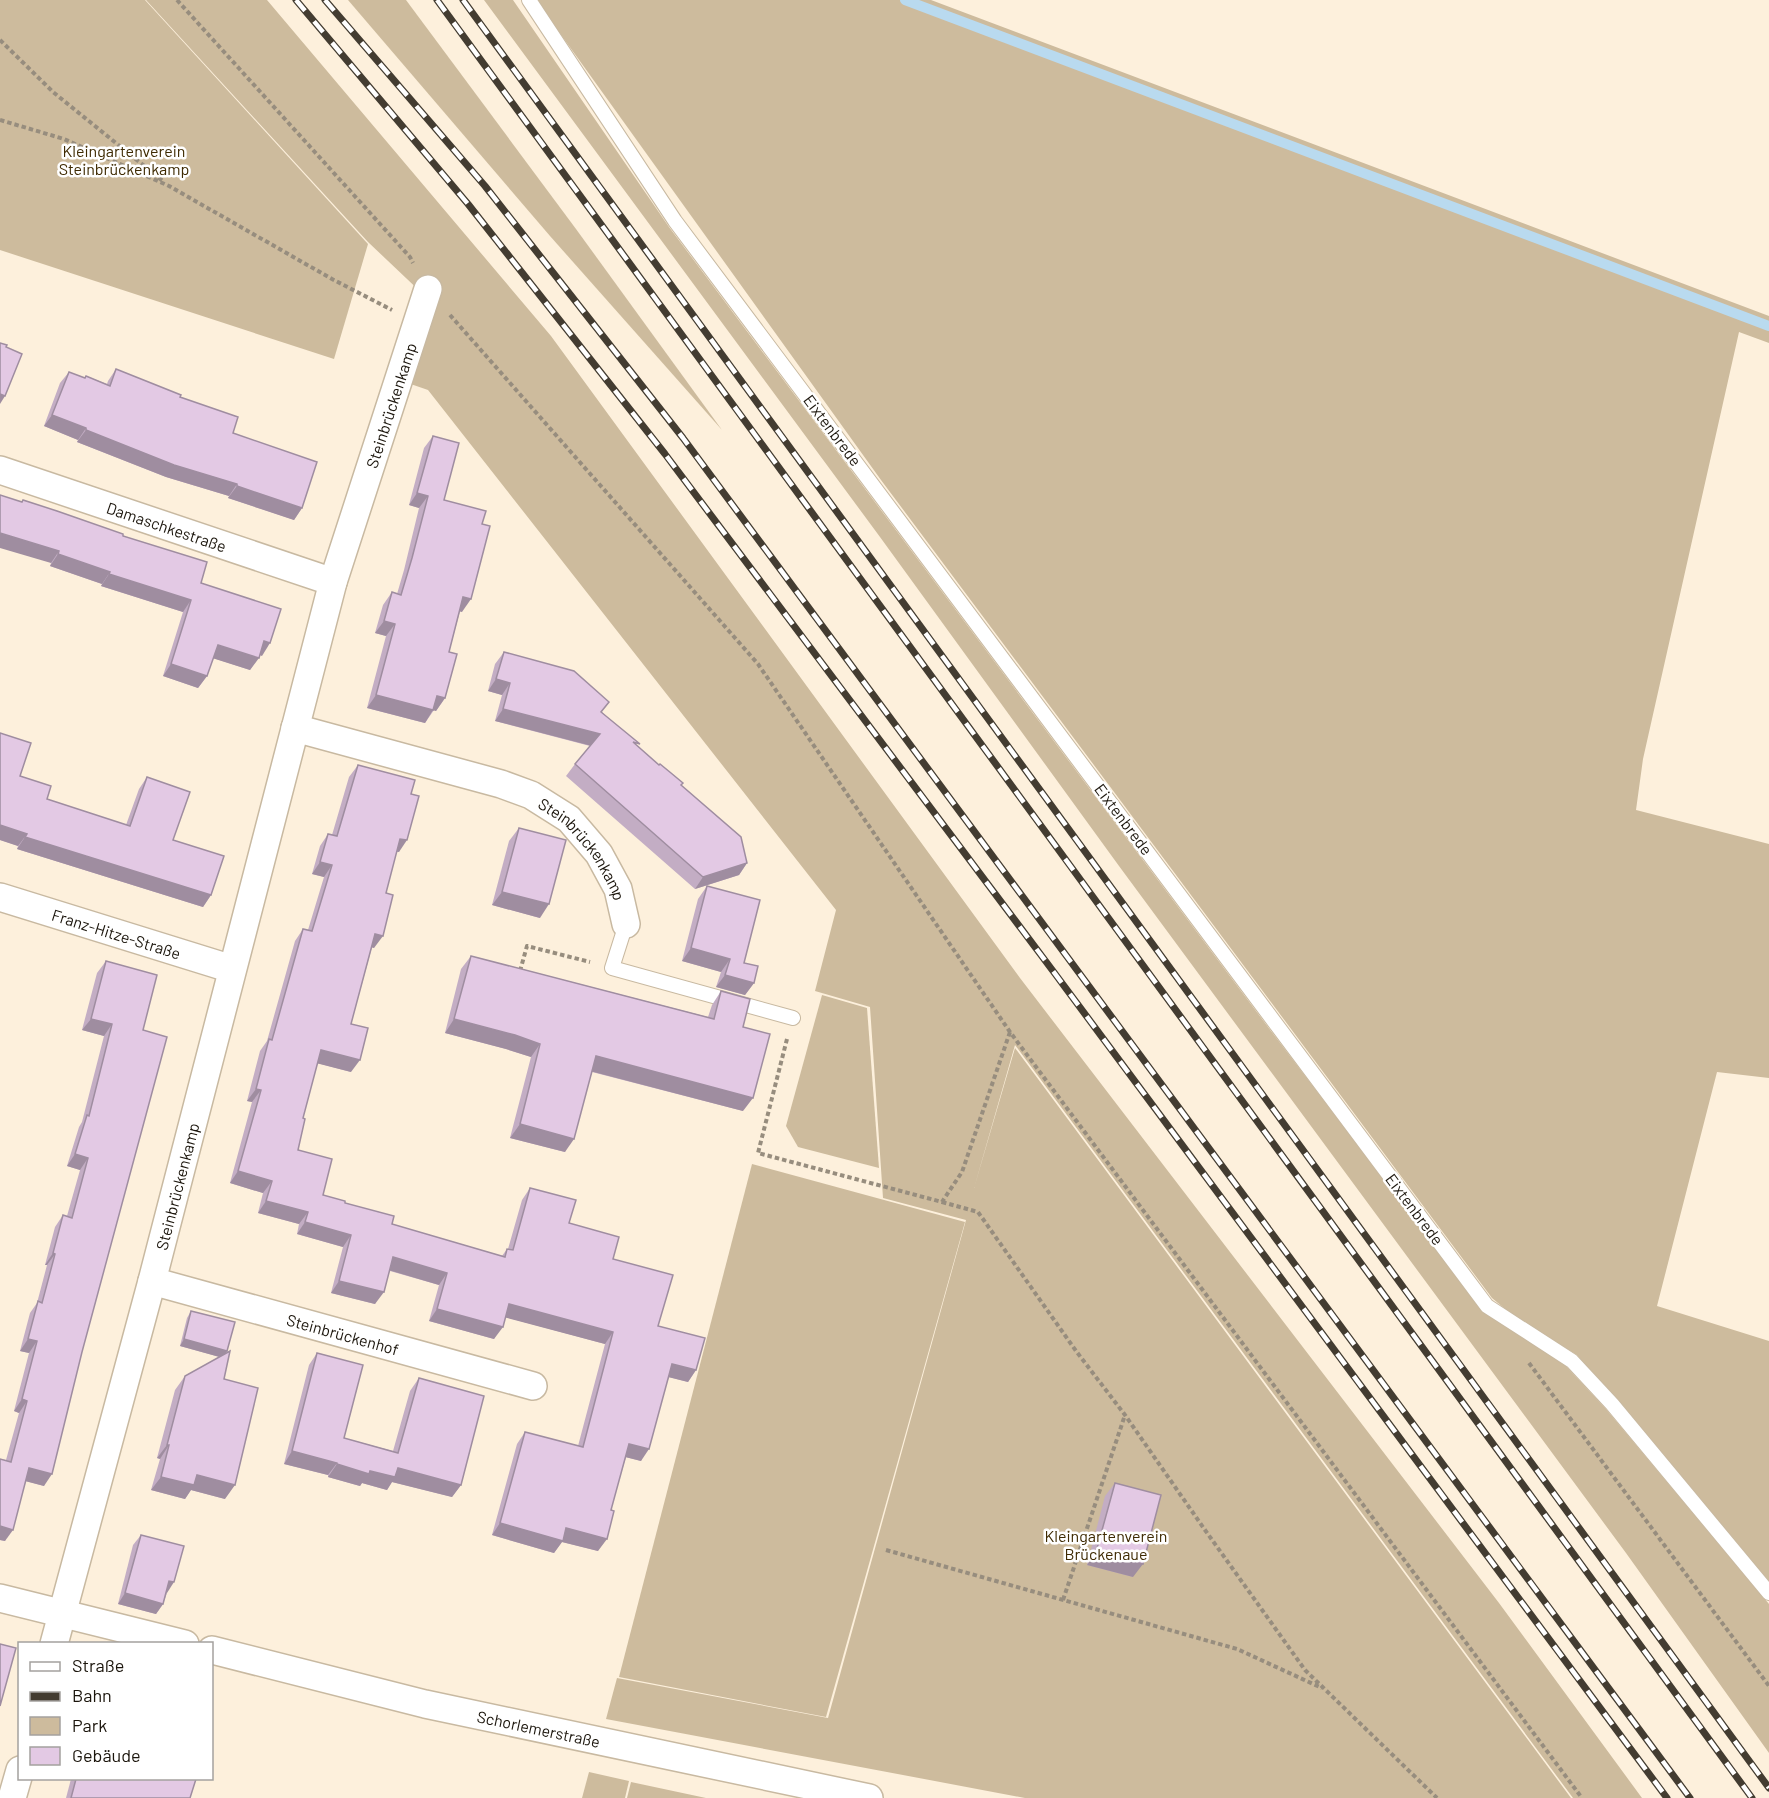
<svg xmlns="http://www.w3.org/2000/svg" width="1769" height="1798" font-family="Barlow,sans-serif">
  <rect width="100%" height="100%" fill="#fdf0dc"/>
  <g fill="#cdbb9d">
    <polygon points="0,0 145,0 368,244 334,359 0,250"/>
    <polygon points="146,0 267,0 551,336 1020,978 1499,1603 1642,1798 1573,1798 1015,1045 974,1188 1015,1048 1571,1798 1025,1798 606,1719 617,1678 828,1718 966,1220 883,1198 870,1007 815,991 836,910 428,390 399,380 426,297 368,242"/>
    <polygon points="348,0 406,0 576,229 722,430 550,236"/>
    <polygon points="484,0 513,0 669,227 1271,1031 1484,1311 1565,1365 1606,1409 1769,1604 1769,1753 1626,1553 1119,866 880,537"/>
    <polygon points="536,0 931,0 1769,316 1769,343 1739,332 1643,759 1636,810 1769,844 1769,1078 1717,1072 1657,1306 1769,1341 1769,1585 1577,1355 1516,1318 1492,1298 881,480"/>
    <polygon points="822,995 867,1008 879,1168 798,1147 786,1126"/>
    <polygon points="752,1164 965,1222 826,1717 619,1677"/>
    <polygon points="589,1772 629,1781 625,1798 582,1798"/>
    <polygon points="631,1782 706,1798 627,1798"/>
  </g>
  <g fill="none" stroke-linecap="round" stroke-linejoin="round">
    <polyline stroke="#b9daef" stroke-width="10" points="905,0 1769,326"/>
    <g stroke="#c8b9a1" stroke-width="16">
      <g id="lane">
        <polyline points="529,0 675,221 1487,1306 1572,1361 1612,1404 1769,1593"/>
        <polyline points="626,924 612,968 793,1018"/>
      </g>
    </g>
    <g stroke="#c8b9a1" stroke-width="30">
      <g id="street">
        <path id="s1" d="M0,470L333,582"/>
        <path id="s2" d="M295,728L501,784L531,795L569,819L599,854L618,889L626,924"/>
        <path id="s3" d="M0,897L232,969"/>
        <path id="s4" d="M152,1281L533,1386"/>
        <polyline points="0,1598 185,1644"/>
        <path id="s5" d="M54,1644L152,1281L333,582L428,289"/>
        <path id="s6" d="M212,1650L425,1704L869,1798"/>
        <polyline points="12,1798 20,1770"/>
      </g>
    </g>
    <g stroke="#978d7e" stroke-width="4" stroke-dasharray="4.5 3" stroke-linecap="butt">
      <polyline points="177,0 410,257 413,263"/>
      <polyline points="0,40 53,92 164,182"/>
      <polyline points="0,120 64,139 169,186 332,279 392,310"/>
      <polyline points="450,315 758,664 1010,1032 1582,1798"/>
      <polyline points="520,971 527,946 590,962"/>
      <polyline points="787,1039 758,1153 942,1202 962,1172 1010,1032"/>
      <polyline points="942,1202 978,1212 1076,1351 1125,1415 1205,1530 1305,1670 1437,1798"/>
      <polyline points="1529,1363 1769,1686"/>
      <polyline points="886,1550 1237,1649 1322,1688"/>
      <polyline points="1063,1600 1125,1415"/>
    </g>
    <use href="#lane" stroke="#fff" stroke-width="14"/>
    <use href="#street" stroke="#fff" stroke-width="27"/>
    <g stroke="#433c31" stroke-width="7">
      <g id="rail">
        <polyline points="296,0 468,204 665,454 1053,971 1667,1798"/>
        <polyline points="325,0 485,186 683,438 1690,1798"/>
        <polyline points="437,0 1752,1798"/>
        <polyline points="463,0 1769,1788"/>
      </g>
    </g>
    <use href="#rail" stroke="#fff" stroke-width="4.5" stroke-dasharray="14" stroke-linecap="butt"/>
  </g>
  <g fill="#c3adc4">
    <polygon points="116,369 180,397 233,433 302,508 294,520 228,498 229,496 166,477 77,442 78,440 44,426 60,383 69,372 84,378 86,376 107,384 108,381"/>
    <polygon points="433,436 462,612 460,611 449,652 445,698 436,711 434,710 425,723 367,708 386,636 375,633 383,605 392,592 397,594 404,570 419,508 409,505 424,448"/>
    <polygon points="23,500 123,536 201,583 262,656 260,655 250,670 213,658 207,676 198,688 163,676 183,612 101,586 102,584 50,566 51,563 22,502"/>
    <polygon points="504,652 602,712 638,747 681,785 747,863 739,875 695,889 566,776 575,764 590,746 495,721 502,695 488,691 495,664"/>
    <polygon points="0,733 20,776 47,799 126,825 139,789 147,777 173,840 211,895 203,907 17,849 18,846 0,840"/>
    <polygon points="358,765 411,794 399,852 396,852 386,893 374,948 372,947 351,1024 351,1072 317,1063 303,1118 298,1150 323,1195 345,1203 392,1224 502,1256 507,1249 508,1249 522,1200 530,1188 569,1223 613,1259 658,1326 696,1370 688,1382 669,1377 641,1461 626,1457 598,1551 562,1542 554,1553 492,1535 517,1444 525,1432 578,1446 605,1344 505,1317 494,1339 429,1321 439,1285 390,1271 375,1304 331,1293 343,1247 297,1234 299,1224 258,1213 263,1193 230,1183 252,1102 247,1101 260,1051 267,1041 295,941 303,929 308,930 324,877 312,874 320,846 328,834 332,835 349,777"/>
    <polygon points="519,828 540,918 492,905 509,841"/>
    <polygon points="707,886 754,983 745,995 716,987 721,972 682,961 698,899"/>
    <polygon points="471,956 708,1017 712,1005 721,991 743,1027 743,1111 592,1072 565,1152 510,1138 531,1057 506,1049 445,1033 461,969"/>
    <polygon points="106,961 143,1030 44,1486 26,1481 5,1541 0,1540 0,1459 6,1460 19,1413 14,1411 29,1353 20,1351 30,1313 37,1303 47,1265 45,1265 55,1227 63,1215 67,1216 80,1170 67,1166 79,1127 82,1122 104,1036 82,1030 97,973"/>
    <polygon points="191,1311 227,1351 225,1354 224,1379 225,1499 191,1490 185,1499 151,1490 160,1459 157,1458 175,1390 185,1376 220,1357 180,1346 187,1318"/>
    <polygon points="317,1353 344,1438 393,1451 410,1391 419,1378 461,1485 452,1497 392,1482 387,1490 362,1483 360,1486 328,1477 328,1475 284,1464 309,1365"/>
    <polygon points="1115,1483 1133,1577 1087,1565 1105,1496"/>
    <polygon points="141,1535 167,1593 163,1604 156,1614 118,1604 133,1545"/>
    <polygon points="71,1779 196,1779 190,1798 66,1798"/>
  </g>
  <g fill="#9f8da0">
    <polygon points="0,394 5,396 0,404"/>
    <polygon points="52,415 86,428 78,440 44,426"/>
    <polygon points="86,430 237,484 229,496 166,477 77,442"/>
    <polygon points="237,486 302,508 294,520 228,498"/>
    <polygon points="417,493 428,496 419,508 409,505"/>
    <polygon points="0,533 59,551 51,563 0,548"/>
    <polygon points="58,554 110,572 102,584 50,566"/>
    <polygon points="109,574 191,600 183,612 101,586"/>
    <polygon points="463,597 471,599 462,612 455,610"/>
    <polygon points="384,621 395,624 386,636 375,633"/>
    <polygon points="264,641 270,643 262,656 256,653"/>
    <polygon points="218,645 259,658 250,670 209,657"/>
    <polygon points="171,664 207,676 198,688 163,676"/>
    <polygon points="496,679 510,683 502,695 488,691"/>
    <polygon points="376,695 433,710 425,723 367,708"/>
    <polygon points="437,696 445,698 436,711 429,709"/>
    <polygon points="503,709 600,734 592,746 495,721"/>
    <polygon points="0,825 27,834 18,846 0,840"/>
    <polygon points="25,837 211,895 203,907 17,849"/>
    <polygon points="400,839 407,840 399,852 391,850"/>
    <polygon points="320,862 332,865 324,877 312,874"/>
    <polygon points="747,863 739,875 695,889 703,877"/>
    <polygon points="502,892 549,904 540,918 492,905"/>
    <polygon points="375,934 383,936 374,948 367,946"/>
    <polygon points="691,948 730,959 721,972 682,961"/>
    <polygon points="725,975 754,983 745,995 716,987"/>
    <polygon points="91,1019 112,1024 104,1036 82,1030"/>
    <polygon points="454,1019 515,1035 540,1044 531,1057 506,1049 445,1033"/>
    <polygon points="321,1050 360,1060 351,1072 312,1062"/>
    <polygon points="596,1056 753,1098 743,1111 586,1070"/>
    <polygon points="256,1089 261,1090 252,1102 247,1101"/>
    <polygon points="520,1124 574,1139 565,1152 510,1138"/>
    <polygon points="75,1154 88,1158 80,1170 67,1166"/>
    <polygon points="238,1171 272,1181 263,1193 230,1183"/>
    <polygon points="266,1201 308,1212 299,1224 258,1213"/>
    <polygon points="305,1222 351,1235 343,1247 297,1234"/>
    <polygon points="53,1253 55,1254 47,1265 45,1265"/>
    <polygon points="393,1257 447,1273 439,1285 385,1269"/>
    <polygon points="339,1281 384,1292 375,1304 331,1293"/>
    <polygon points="509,1304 613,1332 605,1344 500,1316"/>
    <polygon points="437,1309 503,1327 494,1339 429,1321"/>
    <polygon points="28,1339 37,1341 29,1353 20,1351"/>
    <polygon points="184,1339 227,1351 223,1358 180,1346"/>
    <polygon points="672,1364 696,1370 688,1382 664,1376"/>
    <polygon points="22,1399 27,1401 19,1413 14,1411"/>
    <polygon points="629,1444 649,1449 641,1461 621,1456"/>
    <polygon points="167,1445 169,1445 160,1459 157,1458"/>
    <polygon points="292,1451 337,1463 328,1475 284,1464"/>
    <polygon points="337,1464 370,1471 398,1468 461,1485 452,1497 392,1482 387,1490 362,1483 360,1486 328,1477"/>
    <polygon points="29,1468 52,1474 44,1486 21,1480"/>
    <polygon points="197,1475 235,1485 225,1499 191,1490 185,1499 151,1490 161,1477"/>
    <polygon points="500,1523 566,1528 607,1539 598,1551 562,1542 554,1553 492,1535"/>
    <polygon points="0,1526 13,1530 5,1541 0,1540"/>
    <polygon points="1096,1552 1143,1564 1133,1577 1087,1565"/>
    <polygon points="169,1581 174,1582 167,1593 162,1591"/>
    <polygon points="125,1593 163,1604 156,1614 118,1604"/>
  </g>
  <g fill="#e3c9e4" stroke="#9f8da0" stroke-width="1.5">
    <polygon points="0,343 7,345 6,347 22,354 5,396 0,394"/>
    <polygon points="116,369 181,395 180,397 238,417 233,433 317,462 302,508 237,486 237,484 174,465 86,430 86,428 52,415 69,372 85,378 86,376 110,386"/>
    <polygon points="433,436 459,443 444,500 486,511 482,524 490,526 471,599 463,597 449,652 457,654 445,698 437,696 433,710 376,695 395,624 384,621 392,592 401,595 412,558 428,496 417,493"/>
    <polygon points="0,495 22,502 23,500 57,511 123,534 123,536 207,562 201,583 281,609 270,643 264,641 259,658 218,645 207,676 171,664 191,600 109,574 110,572 58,554 59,551 0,533"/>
    <polygon points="504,652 574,671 609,702 601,712 640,744 633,742 659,765 660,764 671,773 683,783 681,785 741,837 747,863 703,877 575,764 600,734 503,709 510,683 496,679"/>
    <polygon points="0,733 31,743 20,776 51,786 47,799 130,826 147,777 190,792 173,840 224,856 211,895 25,837 27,834 0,825"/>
    <polygon points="358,765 415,780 411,794 419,796 407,840 400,839 386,893 393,895 383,936 375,934 351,1024 368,1028 360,1060 321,1050 303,1118 305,1119 298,1150 332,1159 323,1195 345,1201 345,1203 394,1216 392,1224 505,1257 507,1249 513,1250 530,1188 576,1200 569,1223 619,1237 613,1259 673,1275 658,1326 705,1338 696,1370 672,1364 649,1449 629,1444 611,1510 614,1511 607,1539 566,1528 563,1541 500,1523 525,1432 583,1447 613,1332 509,1304 503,1327 437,1309 447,1273 393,1257 384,1292 339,1281 351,1235 305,1222 308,1212 266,1201 272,1181 238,1171 261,1090 256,1089 269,1039 272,1040 303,929 312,931 332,865 320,862 328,834 337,836"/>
    <polygon points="519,828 566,840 549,904 502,892"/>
    <polygon points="707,886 760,900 744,963 758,966 754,983 725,975 730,959 691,948"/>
    <polygon points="471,956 714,1019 721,991 750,999 743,1027 770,1034 753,1098 596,1056 574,1139 520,1124 540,1044 515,1035 454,1019"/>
    <polygon points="106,961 157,975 143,1030 167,1037 82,1352 52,1474 29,1468 13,1530 0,1526 0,1459 11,1462 27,1401 22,1399 37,1341 28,1339 38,1301 42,1303 55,1254 53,1253 63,1215 72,1218 88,1158 75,1154 87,1115 89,1116 112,1024 91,1019"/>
    <polygon points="191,1311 235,1322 227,1351 184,1339"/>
    <polygon points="230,1351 224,1379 258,1388 235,1485 197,1475 194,1485 161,1477 169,1445 167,1445 185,1376"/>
    <polygon points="317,1353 363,1365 344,1438 398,1453 419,1378 484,1396 461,1485 398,1468 395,1477 370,1471 369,1474 337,1464 337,1463 292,1451"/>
    <polygon points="1115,1483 1161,1495 1143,1564 1096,1552"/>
    <polygon points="141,1535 184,1546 174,1582 169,1581 163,1604 125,1593"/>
    <polygon points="0,1644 16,1648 0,1706"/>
    <polygon points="76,1779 196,1779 190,1798 71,1798"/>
  </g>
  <g text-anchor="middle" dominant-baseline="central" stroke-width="5" stroke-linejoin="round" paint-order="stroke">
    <g font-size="16" fill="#3e2a02" stroke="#fff">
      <text x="124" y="150">Kleingartenverein<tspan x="124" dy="18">Steinbrückenkamp</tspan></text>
      <text x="1106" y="1535">Kleingartenverein<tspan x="1106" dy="18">Brückenaue</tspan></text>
    </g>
    <g font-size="16" fill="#1b150c" stroke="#fff">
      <text stroke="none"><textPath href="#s5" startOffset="1284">Steinbrückenkamp</textPath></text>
      <text transform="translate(833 430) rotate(53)">Eixtenbrede</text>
      <text stroke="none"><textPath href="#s1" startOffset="176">Damaschkestraße</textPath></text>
      <text transform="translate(1124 819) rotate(53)">Eixtenbrede</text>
      <text stroke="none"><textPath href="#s2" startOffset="322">Steinbrückenkamp</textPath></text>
      <text stroke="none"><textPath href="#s3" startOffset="122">Franz-Hitze-Straße</textPath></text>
      <text stroke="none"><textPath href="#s5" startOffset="474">Steinbrückenkamp</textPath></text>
      <text transform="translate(1415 1209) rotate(53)">Eixtenbrede</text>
      <text stroke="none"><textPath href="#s4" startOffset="198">Steinbrückenhof</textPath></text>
      <text stroke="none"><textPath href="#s6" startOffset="336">Schorlemerstraße</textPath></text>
    </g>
  </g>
  <rect x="18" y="1642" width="195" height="138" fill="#ffffff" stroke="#a4a19e" stroke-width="1.5"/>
  <rect x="30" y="1662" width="30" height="9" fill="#ffffff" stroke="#a4a19e" stroke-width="1.5"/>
  <text x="72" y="1672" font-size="18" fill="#1b150c">Straße</text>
  <rect x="30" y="1692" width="30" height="9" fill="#433c31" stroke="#a4a19e" stroke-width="1.5"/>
  <text x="72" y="1702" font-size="18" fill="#1b150c">Bahn</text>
  <rect x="30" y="1717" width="30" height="18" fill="#cdbb9d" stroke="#a4a19e" stroke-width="1.5"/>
  <text x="72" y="1732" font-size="18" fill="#1b150c">Park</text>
  <rect x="30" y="1747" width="30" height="18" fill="#e3c9e4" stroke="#a4a19e" stroke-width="1.5"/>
  <text x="72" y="1762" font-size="18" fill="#1b150c">Gebäude</text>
</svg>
